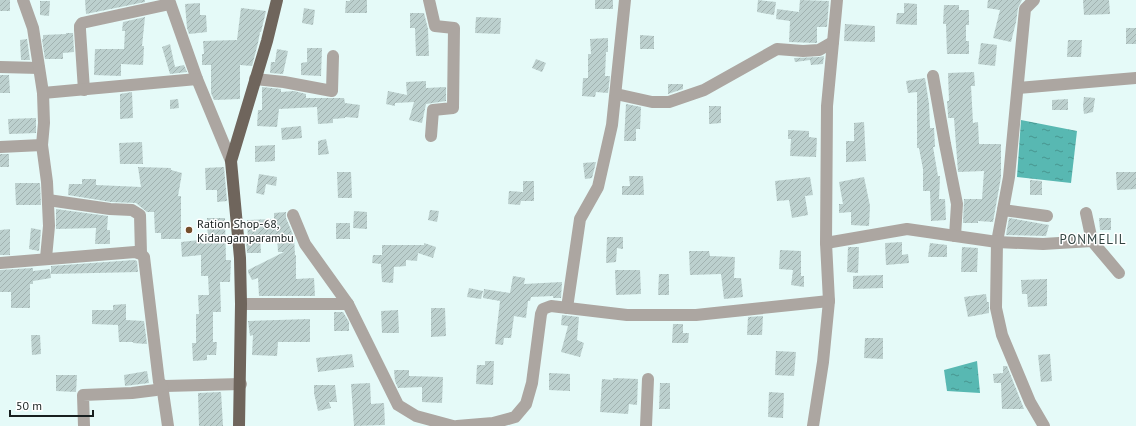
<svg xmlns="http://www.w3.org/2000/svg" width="1136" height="426" font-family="'PT Sans',sans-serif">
  <defs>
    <pattern id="water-ripples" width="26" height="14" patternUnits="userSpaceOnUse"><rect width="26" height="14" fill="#58b8b2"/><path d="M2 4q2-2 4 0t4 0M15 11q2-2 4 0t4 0" fill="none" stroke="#489590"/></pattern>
    <pattern id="building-hatch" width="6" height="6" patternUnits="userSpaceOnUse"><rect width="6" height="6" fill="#bcd0ce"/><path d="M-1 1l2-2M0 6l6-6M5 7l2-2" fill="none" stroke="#a1b2b0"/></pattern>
  </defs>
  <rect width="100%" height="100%" fill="#e5faf8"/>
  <g fill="url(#water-ripples)">
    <polygon points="1021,120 1077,131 1071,183 1017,177"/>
    <polygon points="977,361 980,393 947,391 944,370"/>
  </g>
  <g fill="url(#building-hatch)">
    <rect x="0" y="0" width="10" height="11"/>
    <polygon points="85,0 145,0 145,2 86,14"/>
    <polygon points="350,0 367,0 367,13 345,13 346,1 350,1"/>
    <rect x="595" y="0" width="18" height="9"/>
    <polygon points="758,0 776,2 774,15 757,12"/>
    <polygon points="800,0 829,1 827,27 817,27 817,43 789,42 790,21 776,19 777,9 799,12"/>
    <polygon points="988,0 1022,0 1018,8 1016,22 1011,42 993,38 1000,10 987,8"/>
    <polygon points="1083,0 1109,0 1110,14 1084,15"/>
    <polygon points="40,1 50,1 49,16 40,15"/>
    <polygon points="200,3 200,15 206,15 207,32 189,34 187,28 185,4"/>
    <polygon points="904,3 917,4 917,25 896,24 897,13 904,13"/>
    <polygon points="944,5 959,5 959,10 969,10 969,25 966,25 966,41 969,41 969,54 947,54 946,24 943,24"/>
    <polygon points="241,8 266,11 261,32 260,32 258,43 252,66 240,65 240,99 214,100 211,93 211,65 202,65 202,54 204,54 203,41 237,40"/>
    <polygon points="304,8 315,10 313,25 302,23"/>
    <polygon points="410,13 424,13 428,29 429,56 416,56 415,28 410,28"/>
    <polygon points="145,17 142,46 144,46 143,65 121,64 121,76 94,75 95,49 124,49 125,31 122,31 123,22"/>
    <polygon points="476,17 501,18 500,34 475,33"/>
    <polygon points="845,24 875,26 875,42 844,41"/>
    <rect x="1126" y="28" width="10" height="16"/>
    <polygon points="66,33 73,33 74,52 63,53 63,59 45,59 42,39 43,39 43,35 66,34"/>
    <polygon points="640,35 654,36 654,49 640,49"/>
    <polygon points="608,38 608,52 606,52 605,76 610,76 608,93 596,92 595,97 582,96 583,78 588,78 588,54 591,54 590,39"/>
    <polygon points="27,39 30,60 21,60 20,40"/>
    <polygon points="1068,40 1082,40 1081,57 1067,57"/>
    <polygon points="981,43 997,45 995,66 978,64"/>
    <polygon points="170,44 175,67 184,65 187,72 170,74 162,47"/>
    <polygon points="307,48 322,48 321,76 301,75 301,63 307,62"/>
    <polygon points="277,49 288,51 283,74 270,73 271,62 275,62"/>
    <polygon points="824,56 823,64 811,65 810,60 795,62 794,58 819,57"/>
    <polygon points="536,59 546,63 542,72 532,68"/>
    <polygon points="974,72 975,86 971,86 973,123 978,122 979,144 1001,144 1001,177 993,222 978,221 978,223 963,223 964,199 982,199 984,171 958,172 954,118 948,118 948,115 947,101 949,101 948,73"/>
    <polygon points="0,75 9,75 10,93 0,93"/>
    <polygon points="925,78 929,104 930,128 934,128 935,147 933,147 938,176 940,176 939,199 945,199 946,220 931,221 930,191 923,191 923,169 919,148 917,148 917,92 908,93 906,81"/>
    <polygon points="426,81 426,88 446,87 446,101 426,104 422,123 409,120 414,102 395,103 395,106 386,104 388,91 407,95 406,82"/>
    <polygon points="668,84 683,84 683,89 668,94"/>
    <polygon points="262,87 281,89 281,92 294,91 306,94 306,98 344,98 345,103 360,105 358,118 345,117 345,118 333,119 333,123 318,124 317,107 279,109 277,127 257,126 258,110 262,110"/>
    <polygon points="132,92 133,118 120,119 120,94"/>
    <polygon points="1084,97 1095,98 1093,112 1084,114 1083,106"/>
    <polygon points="178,99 179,108 170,109 170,100"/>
    <polygon points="1068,99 1068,110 1052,110 1052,100"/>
    <polygon points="626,104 641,107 640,129 636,129 636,141 624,141"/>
    <polygon points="709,106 721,106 721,123 709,124"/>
    <polygon points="36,118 36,133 9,134 8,119"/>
    <polygon points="864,122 866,161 846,162 846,141 854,141 854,123"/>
    <polygon points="301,126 302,138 282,140 281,128"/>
    <polygon points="788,130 809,131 809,137 817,138 816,157 790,156 791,139 788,139"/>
    <polygon points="326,139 329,154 318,155 318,141"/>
    <polygon points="142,142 143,164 120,164 119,143"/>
    <polygon points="275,145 275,161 255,162 255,146"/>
    <rect x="0" y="154" width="9" height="13"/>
    <polygon points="596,162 592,178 585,179 583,163"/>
    <polygon points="138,167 171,168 171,170 182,173 178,196 181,196 181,239 161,239 161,233 155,233 154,212 147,212 136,203 111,202 68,195 69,184 82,184 82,179 96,179 96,185 141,187"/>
    <polygon points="224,167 227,201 217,202 217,190 206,190 205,168"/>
    <polygon points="337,172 351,172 352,198 338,198"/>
    <polygon points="1116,172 1136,172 1136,189 1117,190"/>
    <polygon points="259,174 277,177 276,186 266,184 264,195 256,193"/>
    <polygon points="629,176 643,176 644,195 622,195 622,186 630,186"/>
    <polygon points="810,177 813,195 805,196 808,215 792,218 789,200 777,201 775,181"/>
    <polygon points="864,177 870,206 869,226 851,225 851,212 839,213 839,204 843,204 839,182"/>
    <polygon points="1030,180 1042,181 1042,195 1030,195"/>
    <polygon points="523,181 534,181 534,201 521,201 520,205 508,204 509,191 523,192"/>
    <polygon points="15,183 40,183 41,205 16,205"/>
    <polygon points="56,209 108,216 107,230 110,230 110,244 95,244 96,228 56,229"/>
    <polygon points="430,210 439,211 437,222 428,220"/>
    <polygon points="354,211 367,212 367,229 353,228"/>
    <polygon points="286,212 286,218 294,237 295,255 296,255 296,279 314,278 315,296 259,296 258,278 252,280 248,272 248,270 284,252 278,252 277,235 260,235 261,253 247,253 246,239 248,239 247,220 274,219 274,213"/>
    <polygon points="207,218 225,218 226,260 231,260 230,282 220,282 221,312 213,312 213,342 217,342 216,355 207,355 207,360 193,361 192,343 196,343 196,314 199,314 198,295 209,295 208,276 201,276 201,255 182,257 181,242 208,239"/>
    <polygon points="1009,218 1049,225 1046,236 1006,235"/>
    <polygon points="1099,218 1111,218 1111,230 1100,230"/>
    <rect x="336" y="223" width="14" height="16"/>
    <polygon points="31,228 41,230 39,251 29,249"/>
    <polygon points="10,229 10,255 0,255 0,230"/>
    <polygon points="607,237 623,237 623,249 617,248 616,262 606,263"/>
    <polygon points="902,242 902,255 908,254 909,263 886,265 885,243"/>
    <polygon points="424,243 436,247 433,258 418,253 417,261 406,260 406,266 394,267 393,283 382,282 381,264 372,263 373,255 382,255 382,245 424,245"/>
    <polygon points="930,243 947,245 947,257 928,257"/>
    <polygon points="848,247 859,247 858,273 847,272"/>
    <polygon points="962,247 978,248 977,272 961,272"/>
    <polygon points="780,250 801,251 801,276 804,276 804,287 791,285 793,270 779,269"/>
    <polygon points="689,251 709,251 710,256 735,257 734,278 741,278 743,297 724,299 721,274 690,275"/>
    <polygon points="134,260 137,261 138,272 51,274 51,266"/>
    <polygon points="33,268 33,271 50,269 51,278 33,281 33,284 30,284 30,308 11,308 11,292 0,292 0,270"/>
    <polygon points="615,270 640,270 641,294 616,295"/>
    <polygon points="659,274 669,274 669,295 658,295"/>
    <polygon points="883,275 883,288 853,289 853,276"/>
    <polygon points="513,276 525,278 524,284 562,282 561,298 553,298 553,296 531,297 530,301 528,301 526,318 514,316 511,338 504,338 503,345 495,344 500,301 483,298 484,289 510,293"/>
    <polygon points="1047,279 1047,306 1028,307 1027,294 1022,294 1021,280"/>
    <polygon points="469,288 483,291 481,299 467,297"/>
    <polygon points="986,294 987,302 989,302 989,313 968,317 964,297"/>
    <polygon points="126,304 126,320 144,321 147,344 133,343 133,342 119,342 118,325 92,324 92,310 113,310 113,305"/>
    <polygon points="431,308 445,308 446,336 431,337"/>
    <polygon points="398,310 399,333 382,333 381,311"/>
    <polygon points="334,312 343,312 349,322 349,331 334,331"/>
    <polygon points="562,315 579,317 577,340 584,343 580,357 561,352 568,326 561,325"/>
    <polygon points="763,316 762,335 747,335 748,317"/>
    <polygon points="310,319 310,342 278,342 277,356 252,355 253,335 250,336 248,321"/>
    <polygon points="673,324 683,324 683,333 689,333 688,343 672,343"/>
    <polygon points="31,335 40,335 41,354 32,355"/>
    <polygon points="865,338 883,338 883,359 864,358"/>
    <polygon points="776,351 796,352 794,376 775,375"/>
    <polygon points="352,354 354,367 318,372 316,358"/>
    <polygon points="1050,354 1052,381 1041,382 1038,355"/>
    <polygon points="485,361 494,361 493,385 476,384 477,365 485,365"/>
    <polygon points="1003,366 1007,366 1024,409 1002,409 1001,383 994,383 993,374 1003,373"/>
    <polygon points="394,370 409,370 409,376 443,377 442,403 422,402 422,387 398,388 395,381"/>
    <polygon points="147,371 149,383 125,386 124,375"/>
    <polygon points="549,373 570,374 570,391 549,390"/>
    <polygon points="56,375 77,375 76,392 56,391"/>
    <polygon points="613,378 638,379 637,405 629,404 628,414 600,412 602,379 613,380"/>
    <polygon points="370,383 371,404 384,403 385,425 354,426 351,384"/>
    <polygon points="660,383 670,383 670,409 659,409"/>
    <polygon points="314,385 335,385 337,402 329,402 331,408 318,411 314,393"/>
    <polygon points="221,392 223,426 199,426 198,393"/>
    <polygon points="769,392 784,393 783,418 768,417"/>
  </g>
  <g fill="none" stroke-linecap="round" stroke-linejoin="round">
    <g stroke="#aca6a1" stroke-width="12">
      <polyline points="169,0 197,79 231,161"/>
      <polyline points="429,0 435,26 454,28 453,108 433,110 431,136"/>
      <polyline points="1034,0 1025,9 1009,177 997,242 996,308 1002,335 1030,402 1044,426"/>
      <polyline points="0,67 39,68"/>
      <polyline points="933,76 945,144 957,204 955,236"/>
      <polyline points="255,79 284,82 332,91 333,56"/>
      <polyline points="1018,88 1136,78"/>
      <polyline points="84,90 80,30 80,26 82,23 170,4"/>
      <polyline points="43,93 197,79"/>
      <polyline points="616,94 652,102 669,102 704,90 777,49 803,51 819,50 833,42"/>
      <polyline points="42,145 47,182 49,226 46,258"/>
      <polyline points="0,147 42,145 44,123 43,93 33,28 23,0"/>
      <polyline points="48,200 110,209 132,210 140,215 141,254"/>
      <polyline points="1003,210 1047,216"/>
      <polyline points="293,215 305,244 348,304 398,405 416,416 453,426"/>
      <polyline points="1092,241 1119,273"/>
      <polyline points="826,243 907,229 997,242 1043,244 1092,241 1086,213"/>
      <polyline points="0,263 135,252 141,254 144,257 159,382 162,385 165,386 241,384"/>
      <polyline points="241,304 348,304"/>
      <polyline points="567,308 580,219 598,187 612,125 625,0"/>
      <polyline points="162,385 168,426"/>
      <polyline points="84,426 83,395 132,393 156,390 162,385"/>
      <polyline points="457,426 493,423 515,417 526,404 532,383 541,314 543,309 551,306 627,315 696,315 829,301"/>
      <polyline points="646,426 648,379"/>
      <polyline points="813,426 823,362 829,301 826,243 827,106 837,0"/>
    </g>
    <polyline stroke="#6f655c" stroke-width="12" points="239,426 241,304 240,258 231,161 267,41 277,0"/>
  </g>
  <circle fill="#744e2b" stroke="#fff" stroke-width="1.5" cx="189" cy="230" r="4"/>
  <g text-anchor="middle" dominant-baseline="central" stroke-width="3" stroke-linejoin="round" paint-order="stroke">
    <g font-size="12" fill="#181f1f" stroke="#fff" text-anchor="start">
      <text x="197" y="223">Ration Shop-68,<tspan x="197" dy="14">Kidangamparambu</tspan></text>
    </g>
    <g font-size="13" letter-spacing="1" fill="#314341" stroke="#fff">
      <text x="1093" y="239">PONMELIL</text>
    </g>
  </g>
  <path d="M10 410v6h83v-6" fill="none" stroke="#181f1f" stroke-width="2"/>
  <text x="16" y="410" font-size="12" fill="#181f1f" stroke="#ffffff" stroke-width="3" paint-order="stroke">50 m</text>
</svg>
